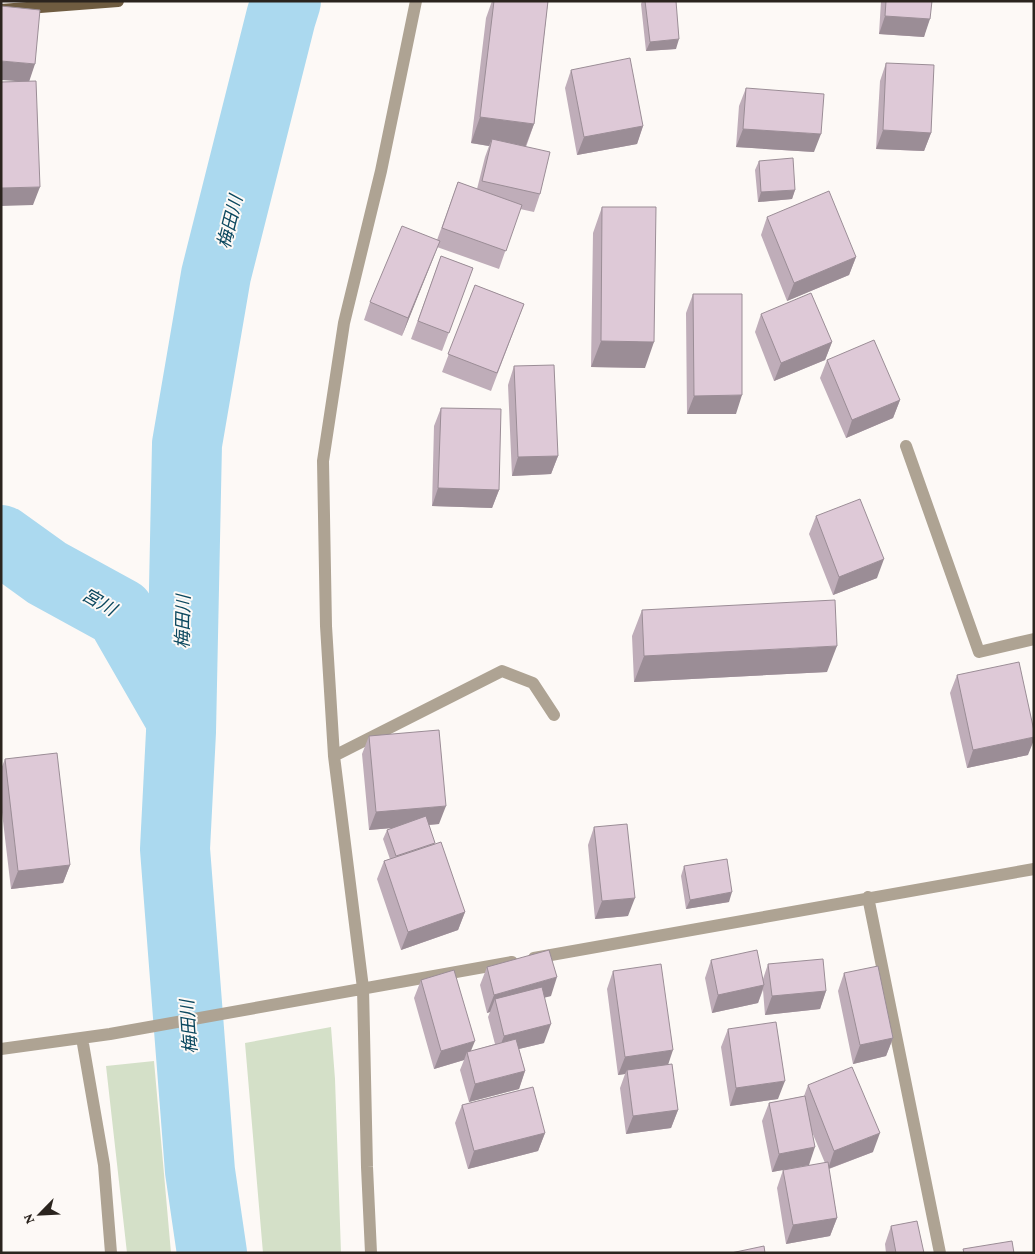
<svg xmlns="http://www.w3.org/2000/svg" width="1035" height="1254" font-family="'Crimson Pro','Noto Sans JP',serif">
<rect width="100%" height="100%" fill="#fdf9f6"/>
<path fill="#d4e0c8" d="M331,1027L335,1079L341,1253H263L245,1043Z
M154,1061L171,1253H127L106,1066Z"/>
<g fill="none" stroke-linecap="round" stroke-linejoin="round">
<path stroke="#abd9ef" stroke-width="70" d="M1,540L47,573L120,613L181,719
M212,1253L200,1171L175,849L181,732L187,444L216,275L281,17L286,1"/>
<path stroke="#aea393" stroke-width="12" d="M906,446L979,652L1034,639
M334,756L502,671L533,683L554,715
M868,897L940,1253
M534,958L1034,869
M82,1038L104,1165L111,1253
M1,1049L110,1034L512,962
M371,1253L367,1167L363,988L334,756L326,626L323,461L344,323L381,171L416,1"/>
<path stroke="#6f5c40" stroke-width="12" d="M1,10L118,1"/>
</g>
<path fill="#bfadb9" fill-rule="evenodd" d="M492,1H548L534,124L526,147L540,194L534,212L520,209L499,269L437,247L402,336L364,320L370,302L437,240L458,182L477,189L485,157L489,146L471,143L486,18Z
M642,1H676V49L646,51L641,4Z
M881,1H932L924,37L879,34Z
M886,63L931,133L924,151L876,149L880,81Z
M571,70L643,126L637,144L577,155L565,88Z
M746,88L814,152L736,147L739,106Z
M759,161L795,190L792,199L758,202L755,170Z
M602,207L645,368L591,367L593,233Z
M767,217L856,257L849,275L787,301L761,235Z
M441,256L473,268L442,351L411,339Z
M475,285L524,304L491,391L442,372Z
M693,294L736,414H687L686,313Z
M761,314L832,342L825,360L774,381L755,332Z
M827,360L900,400L893,418L846,438L820,378Z
M514,366L558,456L551,474L512,476L508,385Z
M441,408L499,490L492,508L432,506L434,426Z
M816,516L877,578L833,595L809,534Z
M642,610L827,672L634,682L632,636Z
M957,675L1028,755L967,768L950,693Z
M369,736L439,824L428,825L434,844L465,912L458,930L401,950L377,879L384,861L390,859L383,839L387,830L391,828L369,830L362,754Z
M5,759L70,865L63,883L11,889L1,804V769Z
M594,827L628,916L595,919L588,845Z
M684,866L729,902L686,909L681,876Z
M711,960L763,979L768,964L826,991L820,1009L765,1015L763,990L758,1003L712,1013L705,978Z
M487,967L551,996L544,997V1043L519,1049L525,1071L519,1089L469,1102L460,1070L464,1060L434,1069L414,998L421,980L471,1051L495,1044L488,1017L490,1012L487,1013L480,985Z
M613,971L668,1065L678,1110L671,1128L626,1134L620,1088L625,1074L618,1075L607,989Z
M844,973L893,1038L886,1056L853,1064L838,991Z
M728,1029L778,1099L730,1106L721,1047Z
M808,1085L873,1152L829,1169L837,1218L830,1236L786,1244L777,1188L783,1170L772,1172L762,1121L769,1103L804,1096ZM812,1132L825,1163L790,1169L809,1165Z
M462,1105L545,1133L538,1151L468,1169L455,1123Z
M891,1226L924,1253H886L885,1244Z"/>
<path fill="#9b8d96" d="M885,16L930,19L924,37L879,34Z
M679,39L676,49L646,51L650,42Z
M1,61L35,64L29,82L1,80Z
M480,117L534,124L524,150L492,139L489,146L471,143Z
M643,126L637,144L577,155L584,137Z
M743,129L821,134L814,152L736,147Z
M883,130L931,133L924,151L876,149Z
M40,187L33,205L1,206V188Z
M795,190L792,199L758,202L761,192Z
M440,241L433,259L402,336L408,318Z
M856,257L849,275L787,301L794,283Z
M601,341L654,342L645,368L591,367Z
M832,342L825,360L774,381L781,363Z
M742,395L736,414H687L694,396Z
M900,400L893,418L846,438L852,420Z
M558,456L551,474L512,476L518,457Z
M438,488L499,490L492,508L432,506Z
M884,559L877,578L833,595L839,577Z
M837,646L827,672L634,682L644,656Z
M1034,737V740L1028,755L967,768L973,750Z
M446,806L439,824L369,830L376,812Z
M70,865L63,883L11,889L18,871Z
M732,892L729,902L686,909L690,900Z
M635,898L628,916L595,919L602,901Z
M465,912L458,930L401,950L408,932Z
M557,977L551,996L498,1010L495,999L490,1012L487,1013L494,995Z
M764,985L758,1003L712,1013L718,995Z
M826,991L820,1009L765,1015L772,996Z
M551,1024L544,1043L497,1054L504,1036Z
M893,1038L886,1056L853,1064L860,1045Z
M475,1041L468,1058L467,1052L464,1060L434,1069L441,1051Z
M673,1050L667,1068L627,1070L625,1074L618,1075L625,1057Z
M525,1071L519,1089L469,1102L475,1084Z
M785,1081L778,1099L730,1106L736,1088Z
M678,1110L671,1128L626,1134L633,1116Z
M545,1133L538,1151L468,1169L474,1151Z
M880,1133L873,1152L828,1169L834,1151Z
M815,1147L809,1165L772,1172L779,1154Z
M837,1218L830,1236L786,1244L793,1225Z"/>
<path fill="#dec9d7" stroke="#9b8d96" d="M494,1H548L534,124L480,117Z
M645,1H676L679,39L650,42Z
M886,1H932L930,19L885,16Z
M1,6L40,10L35,64L1,61Z
M630,58L643,126L584,137L571,70Z
M886,63L934,65L931,133L883,130Z
M36,81L40,187L1,188V82Z
M746,88L824,94L821,134L743,129Z
M492,139L550,152L540,194L482,181Z
M793,158L795,190L761,192L759,161Z
M458,182L522,205L506,251L442,228Z
M829,191L856,257L794,283L767,217Z
M602,207H656L654,342L601,341Z
M402,226L440,241L408,318L370,302Z
M441,256L473,268L449,333L418,321Z
M475,285L524,304L497,373L448,354Z
M811,293L832,342L781,363L761,314Z
M693,294H742V395L694,396Z
M874,340L900,400L852,420L827,360Z
M554,365L558,456L518,457L514,366Z
M441,408L501,409L499,490L438,488Z
M860,499L884,559L839,577L816,516Z
M835,600L837,646L644,656L642,610Z
M1019,662L1034,731V737L973,750L957,675Z
M439,730L446,806L376,812L369,736Z
M57,753L70,865L18,871L5,759Z
M426,816L435,843L396,856L387,830Z
M627,824L635,898L602,901L594,827Z
M441,842L465,912L408,932L384,861Z
M727,859L732,892L690,900L684,866Z
M549,950L557,977L494,995L487,967Z
M757,950L764,985L718,995L711,960Z
M823,959L826,991L772,996L768,964Z
M661,964L673,1050L625,1057L613,971Z
M878,966L893,1038L860,1045L844,973Z
M454,970L475,1041L441,1051L421,980Z
M542,987L551,1024L504,1036L495,999Z
M776,1022L785,1081L736,1088L728,1029Z
M516,1039L525,1071L475,1084L467,1052Z
M672,1064L678,1110L633,1116L627,1070Z
M852,1067L880,1133L834,1151L808,1085Z
M533,1087L545,1133L474,1151L462,1105Z
M805,1096L815,1147L779,1154L769,1103Z
M828,1162L837,1218L793,1225L783,1170Z
M917,1221L924,1253H896L891,1226Z
M1012,1241L1014,1253H964L963,1249Z
M764,1246L765,1253H731Z"/>
<g text-anchor="middle" dominant-baseline="central" stroke-width="4" stroke-linejoin="round" paint-order="stroke">
<g font-size="18" font-style="italic" fill="#0b485f" stroke="#fdf9f6">
<text transform="translate(230 222) rotate(-76)">梅田川</text>
<text transform="translate(99 602) rotate(30)">宮川</text>
<text transform="translate(183 622) rotate(-89)">梅田川</text>
<text transform="translate(189 1027) rotate(-94)">梅田川</text>
</g>
</g>
<rect width="1035" height="1254" fill="none" stroke="#2b241e" stroke-width="5"/>
<g transform="translate(40 1214) rotate(246)" stroke="#fdf9f6" stroke-width="4" paint-order="stroke">
<path d="M0-4L9 19L0 12L-9 19Z" fill="#2b241e"/>
<text y="-8" font-size="14" font-weight="bold" text-anchor="middle" fill="#2b241e">N</text>
</g>
</svg>
